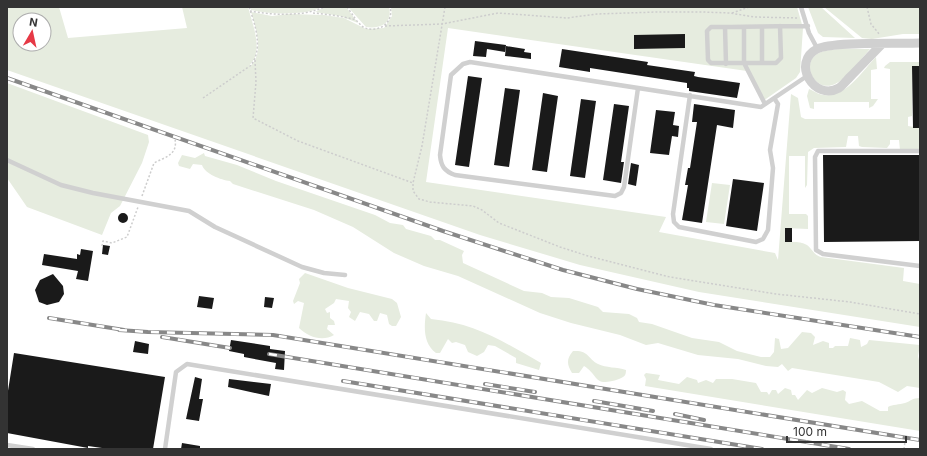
<svg xmlns="http://www.w3.org/2000/svg" width="927" height="456" font-family="Inter,sans-serif">
<rect width="100%" height="100%" fill="#fff"/>
<path fill="#e6ecdf" fill-rule="evenodd" d="M7,7H59L68,38L187,28L182,7H248C252,22 260,41 255,57C254,61 250,63 249,67C265,55 256,28 251,12L272,16L289,14L324,15L344,18L366,29L384,28L392,16L391,7H797L803,28L800,72L796,78L763,101L747,71L448,28L426,182L666,217L659,232L775,253L778,260L791,94L798,98L801,117L805,119H890V69L884,68L885,66L890,62H920V66H912V116L908,117V126L920,128V149L900,150L899,140H890V144L887,148L862,147L859,146L858,136H848L846,147L814,148L808,152L807,185L805,188V156H789V214H806L808,216V229L785,228V242C792,242 801,241 807,245C812,249 814,255 821,257L904,268L903,281L920,284V327L699,292L580,265L480,235L7,70ZM20,20H44V44H20Z
M250,7H322C306,16 268,14 251,10Z
M325,7H346L358,23L340,16L315,12Z
M348,7H389C393,24 380,29 366,27Z
M808,7H821L855,38L823,37L818,33Z
M824,7H920V34H903L872,39L862,38Z
M870,49C860,60 848,78 835,84C816,93 800,65 817,54C829,47 856,49 870,49Z
M876,57L877,69L871,70V99H878L873,106L869,108V102H814V109L810,108L807,96L809,89C814,91 819,95 824,95C846,98 863,70 876,57Z
M7,83L148,135L149,142L142,163L120,206L111,213L102,235L27,207L7,178Z
M204,153L205,156L237,165L276,181L375,215L390,223L403,225L406,229L431,236L435,240H440L464,251L462,255L463,263L524,291L542,293L551,297L569,298L598,307L603,312L629,314L637,318L639,322L652,324L692,338L719,342L737,351L761,357H770L774,352L775,338L779,339L781,349L788,348L802,332L811,333L815,337L813,345L823,341L829,343V348H833L835,346H848L850,338L860,340L861,347L867,344L869,340L920,345L918,356L920,364V388L907,386L898,392L879,382L792,368L788,371L782,364L778,367L766,366L738,359L698,355L658,343L646,345L620,335L571,323L540,313L458,276L424,266L394,253L353,227L314,210L233,184L230,181C221,180 205,174 202,165L193,164L190,169L179,166L178,163L182,155L195,158Z
M712,183L730,185L724,224L706,222Z
M305,273L348,288L392,299L397,303L401,317L396,326H392L389,324L387,315L380,313L377,321H374L369,314L360,312L355,321L349,317L351,312L348,308L349,301L336,299L334,303L325,309L327,313L330,312V318L334,321L335,325H328L327,329L334,335C322,342 309,337 299,328L304,303L298,301L294,304L293,301L300,283L299,279Z
M426,313L431,319C475,323 504,342 541,363L539,370L516,363V358L495,346L488,345L484,352L477,356L468,352L465,345L456,342L452,343L448,339L440,353H436C423,343 424,327 426,313Z
M573,351C589,350 587,358 598,364C606,368 617,367 626,370C626,376 624,377 619,379C593,388 599,375 584,366L579,373H572C567,365 566,359 573,351Z
M646,373L660,375L658,380L679,384L687,377L697,380L698,383L706,380L713,383L716,379H732L756,383L761,392H767L769,395L772,390H776L778,394L785,388L791,390L792,395H795L798,400L807,390L812,393L822,388L837,392L843,390L846,392L845,400L849,404L862,401L880,411H888V407C893,404 899,405 905,403C911,401 912,398 920,398V431L645,386L646,379L644,375Z"/>
<path fill="#1a1a1a" d="M685,34V48L634,49V35Z
M475,41L506,45L505,52L487,49L486,57L473,56Z
M506,46L525,49L524,52L531,53V59L505,56Z
M562,49L648,62L647,65L695,72L694,76L698,77L740,83L737,98L689,91V88H687V83L590,68V72L559,67Z
M912,66H920V128H913Z
M468,76L482,78L469,167L455,165Z
M505,88L520,90L509,167L494,165Z
M543,93L558,96L547,172L532,170Z
M581,99L596,101L585,178L570,176Z
M614,104L629,106L621,162H624L621,183L603,180Z
M694,104L735,110L733,128L717,125L702,223L682,220L688,185H685L688,168H690L697,122H692Z
M656,110L675,112L673,125L679,126L678,137L672,136L669,155L650,153Z
M823,155H920V241L824,242Z
M631,163L639,165L636,186L628,184Z
M733,179L764,183L757,231L726,226Z
M118 218a5 5 0 1 1 10 0a5 5 0 1 1-10 0Z
M785,228H792V242H785Z
M103,245L110,246L108,255L102,254Z
M81,249L93,251L88,281L76,279L78,271L42,265L44,254L77,259V254L80,255Z
M53,274L63,286L64,294L59,302L47,305L39,302L35,290L40,280Z
M199,296L214,298L212,309L197,307Z
M265,297L274,298L272,308L264,307Z
M231,340L270,346V349L285,351L284,370L275,369L276,363L244,357V354L229,351Z
M135,341L149,344L148,354L133,352Z
M14,353L165,377L153,449H109L88,446V448L7,433V397Z
M195,377L202,379L199,399H203L199,421L186,419Z
M229,379L271,384L269,396L228,387Z
M182,443L200,446V449H181Z"/>
<g fill="none" stroke-linecap="round" stroke-linejoin="round">
<path stroke="#cdcdcd" stroke-width="1.5" stroke-dasharray="2 2" stroke-linecap="butt" d="M347,7L355,18
M445,7L422,146L413,183V191L419,199L430,202L473,206L482,210L499,223L560,247L588,256L670,277L776,294L850,302L920,314
M867,7L871,24L880,35
M250,11C271,15 304,17 324,7
M313,13C326,14 340,16 353,19C358,20 360,26 365,28C380,33 394,22 390,7
M732,13L749,7
M385,26L442,24L498,13L567,18L597,14L657,12H703L730,13L754,17L799,18
M255,60L256,82L253,118L298,141L413,183
M203,98L250,66C264,50 255,24 249,7
M142,196L154,163C165,157 178,155 175,139
M102,246L103,241L112,243L127,237L138,207
M904,449L905,442"/>
<path stroke="#d0d0d0" stroke-width="4.5" d="M801,7L809,33L817,48
M780,26L781,58L776,63H711L708,60L707,31L711,27C743,27 776,26 808,26
M725,27L726,64
M744,27V63L765,104
M762,27V63
M638,88L624,187L621,193L615,196L455,175C444,171 441,166 440,155L451,75L463,64L470,62L761,107L807,76
M690,95L673,214L674,222L679,227L756,242L763,239L768,230L773,168L770,150L778,104L774,98
M920,151H818L815,157L816,250L823,254L920,266
M7,160L61,185L93,193L189,211L215,227L302,267L324,273L345,275
M7,445L33,449
M165,449L176,372L187,364L711,449"/>
<path stroke="#d0d0d0" stroke-width="9" d="M882,44C871,55 861,66 850,77C847,80 843,85 839,88C814,102 791,62 817,49C832,41 900,44 920,43"/>
<defs>
<path id="rail" d="M7,78L443,231L563,270L637,289L714,305L920,337
M49,318L124,330
M119,330L148,332L273,335L920,440
M162,337L230,348
M269,354L849,449
M343,381L762,449
M485,384L535,392
M594,401L653,411
M675,414L704,420"/>
</defs>
<use href="#rail" stroke="#888" stroke-width="4"/>
<use href="#rail" stroke="#fff" stroke-width="2.5" stroke-dasharray="8" stroke-linecap="butt"/>
</g>
<rect width="927" height="456" fill="none" stroke="#333333" stroke-width="16"/>
<g transform="translate(32 32) rotate(9)"><circle r="19" fill="#ffffff" stroke="#adadad"/>
<path d="M0-3L7 15L0 10L-7 15Z" fill="#e63946"/>
<text y="-6" font-size="11" font-weight="bold" text-anchor="middle" fill="#333333">N</text>
</g>
<path d="M787 436v6h119v-6" fill="none" stroke="#333333" stroke-width="2"/>
<text x="793" y="436" font-size="12" fill="#333333" stroke="#ffffff" stroke-width="3" paint-order="stroke">100 m</text>
</svg>
